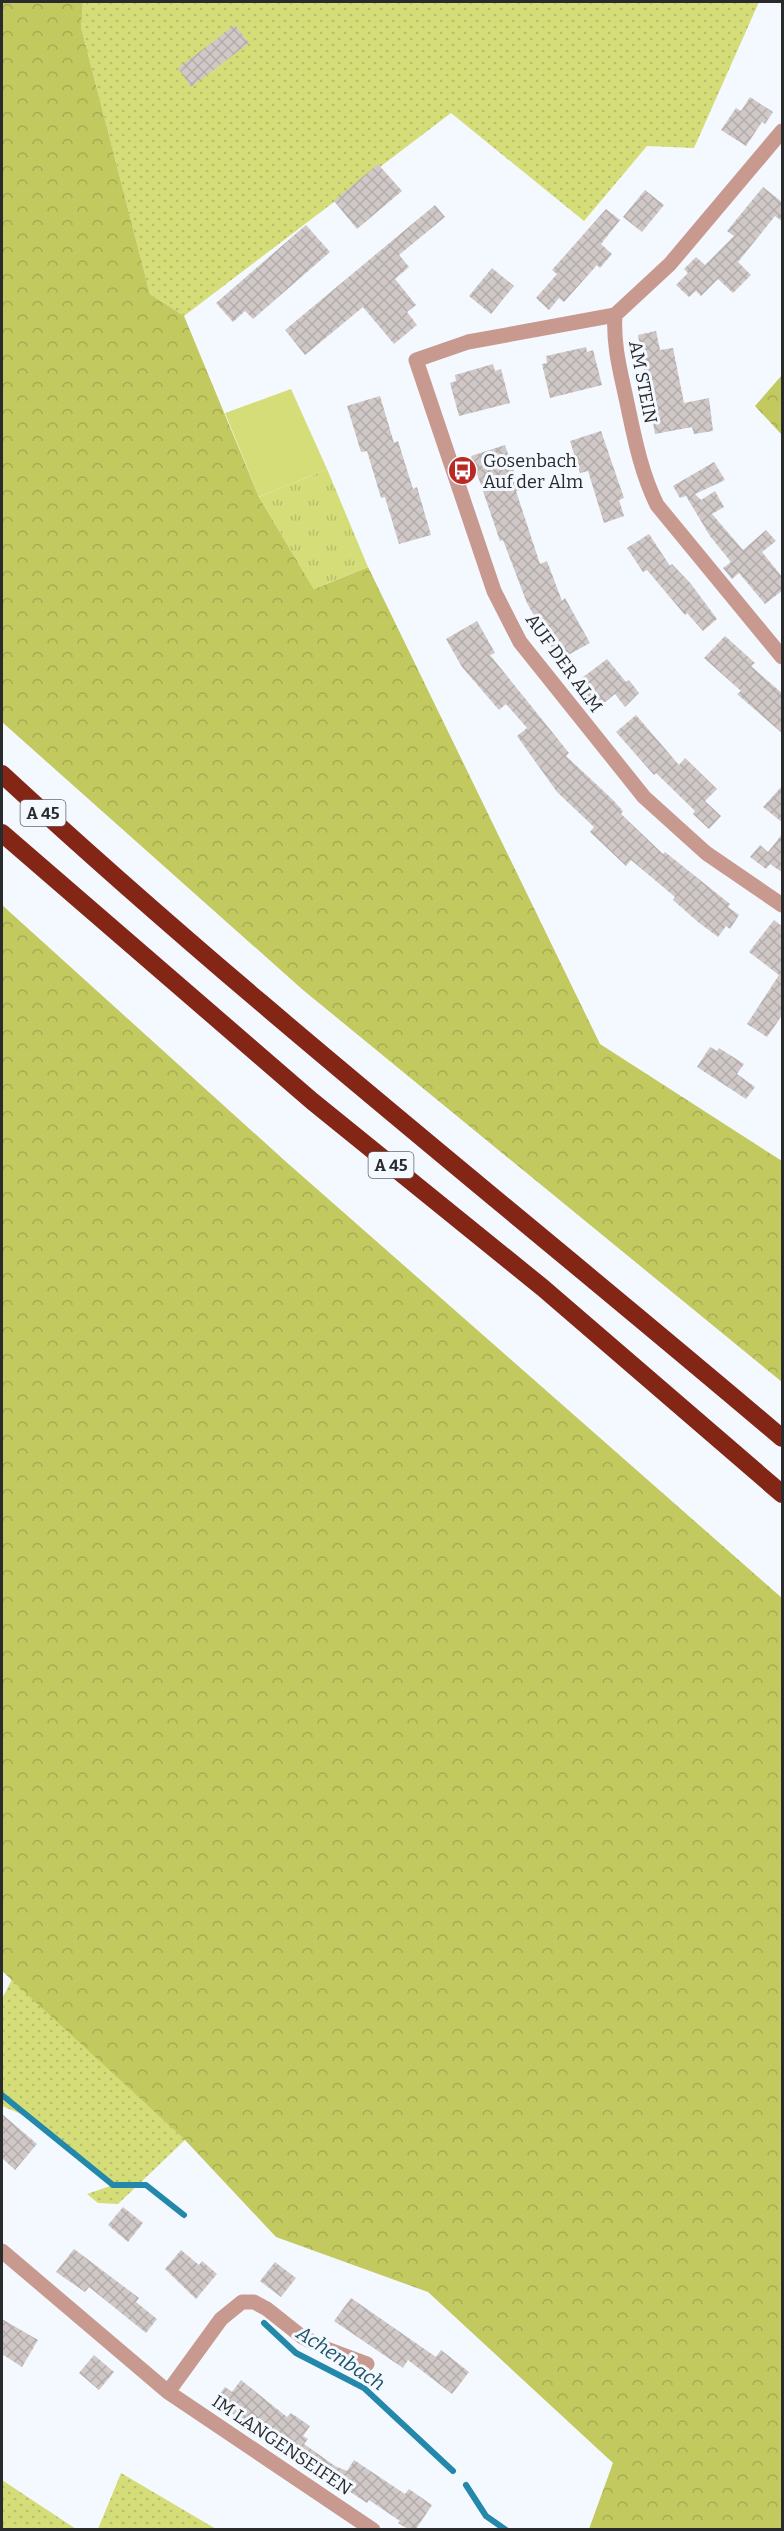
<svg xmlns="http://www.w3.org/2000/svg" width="784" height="2531" font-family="Bitter,serif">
<defs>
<pattern id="grass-dots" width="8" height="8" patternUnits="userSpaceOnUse" patternTransform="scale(1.5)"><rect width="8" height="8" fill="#d5dd79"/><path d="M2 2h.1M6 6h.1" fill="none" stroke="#b7be69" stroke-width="1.8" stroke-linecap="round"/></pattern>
<pattern id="forest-crowns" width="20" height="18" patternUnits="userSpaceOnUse" patternTransform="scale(1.5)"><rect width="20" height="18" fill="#c1c95f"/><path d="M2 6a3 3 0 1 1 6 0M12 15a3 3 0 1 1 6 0" fill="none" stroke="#a6ad53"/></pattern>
<pattern id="park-tufts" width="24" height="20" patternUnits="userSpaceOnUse" patternTransform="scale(1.5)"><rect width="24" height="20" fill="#d5dd79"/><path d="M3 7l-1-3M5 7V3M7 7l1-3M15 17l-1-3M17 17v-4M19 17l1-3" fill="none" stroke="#b7be69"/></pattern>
<pattern id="building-cross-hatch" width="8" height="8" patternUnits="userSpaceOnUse" patternTransform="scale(1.5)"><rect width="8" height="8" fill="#cfc8c6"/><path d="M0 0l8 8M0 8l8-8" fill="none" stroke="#b2acaa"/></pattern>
</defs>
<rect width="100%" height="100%" fill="#f4f9ff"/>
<path fill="url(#grass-dots)" d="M83,2H759L694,148L647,146L584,221L451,113L184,316L150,294L81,27Z
M12,1979L185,2140L118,2204L98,2203L87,2194L110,2186L26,2116L2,2106V1999Z
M121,2473L216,2529H98Z
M2,2480L76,2529H2Z"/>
<path fill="url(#forest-crowns)" d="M2,2H83L81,27L150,294L184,316L259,497L314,589L368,567L600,1044L782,1161V1382L303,990L2,722Z
M782,375V435L755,406Z
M2,905L284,1160L782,1598V2529H589L613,2463L428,2292L276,2237L185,2140L2,1971Z"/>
<path fill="url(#park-tufts)" d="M327,469L368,567L314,589L259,497Z"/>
<path fill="#d5dd79" d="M291,389L327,469L259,497L225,413Z"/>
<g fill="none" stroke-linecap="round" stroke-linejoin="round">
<path stroke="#2388a9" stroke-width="6" d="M2,2095L113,2185H146L184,2215
M264,2323L296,2353L364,2388L453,2471
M466,2485L486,2516L506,2530"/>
</g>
<path fill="url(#building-cross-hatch)" d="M235,25L249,43L191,87L178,68Z
M750,97L773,112L765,124L762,122L746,146L721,130L736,108L741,111Z
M378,164L402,191L357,229L334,201Z
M763,187L783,203V222L775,216L738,262L751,275L733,293L718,279L701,296L696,291L689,297L676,285L688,273L684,269L696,257L705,265L734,236L727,231Z
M645,190L664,205L642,232L623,217Z
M435,205L445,217L399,255L409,267L395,279L416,305L407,312L417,325L394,344L363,307L305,355L285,330Z
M606,209L620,220L601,244L612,254L600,268L597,265L564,302L559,298L549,310L536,298L557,274L552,270Z
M306,225L330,252L253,319L245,311L233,322L216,303Z
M492,268L514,286L491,314L469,296Z
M656,331L660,350L673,348L684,403L709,398L713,431L694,434L692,427L655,434L638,335Z
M586,347L587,352L593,350L602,385L550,398L542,364L547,363L546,356Z
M493,364L495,371L501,369L510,403L459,416L450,383L456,381L455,375Z
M380,396L394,443L398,441L413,489L417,487L431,535L399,544L385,497L381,498L367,451L361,452L347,406Z
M601,431L624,498L619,500L624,516L604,523L588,471L580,473L570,441Z
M505,445L520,490L516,491L540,564L547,561L562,601L565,598L590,643L559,660L527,603L503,540L500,541L471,456Z
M714,462L725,480L695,494L701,500L715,491L724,507L712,514L743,550L766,530L776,541L762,552L783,578V590L765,604L739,573L732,579L723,568L731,562L710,536L686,496L680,498L673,486Z
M649,534L670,566L672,564L691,584L717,619L703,631L687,613L685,615L647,570L643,572L627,548Z
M477,621L495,653L490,655L569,753L566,756L611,798L623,811L621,814L663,854L665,852L730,904L728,907L739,915L730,929L726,926L718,937L698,922L673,900L675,897L631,860L626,866L590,832L594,827L557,792L517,736L527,728L506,704L499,710L462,667L446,639Z
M725,636L755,663L751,666L783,694V734L737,694L741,691L704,658Z
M607,659L626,682L629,680L639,693L625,707L615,694L599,707L591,702L578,681Z
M636,715L679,765L685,758L717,789L705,801L721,816L709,829L693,814L695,811L656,773L654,775L616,732Z
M783,785V823L763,807Z
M783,833V873L770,864L766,869L750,857L760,845L768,852Z
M774,920L783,927V1014L767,1037L747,1024L779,975L749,952Z
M710,1047L717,1051L719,1048L744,1064L737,1074L755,1087L746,1099L697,1067Z
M2,2114L37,2144L15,2170L2,2158Z
M123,2207L143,2223L128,2242L108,2225Z
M74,2249L139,2298L136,2302L157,2319L146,2333L89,2287L85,2292L56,2272Z
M181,2250L199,2265L202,2261L217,2274L196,2299L165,2269Z
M275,2262L296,2278L281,2297L260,2281Z
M351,2298L436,2357L441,2350L469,2372L452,2394L408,2360L403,2368L334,2321Z
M2,2319L38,2340L22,2367L2,2354Z
M94,2355L114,2372L99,2390L79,2373Z
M241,2380L287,2417L291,2413L310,2426L303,2436L308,2439L304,2444L335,2466L347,2471L354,2460L405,2494L409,2489L432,2505L416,2529H408L398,2523L400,2521L369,2500L367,2503L338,2484L336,2487L294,2456L296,2453L257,2425L253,2430L215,2400L225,2387L232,2392Z"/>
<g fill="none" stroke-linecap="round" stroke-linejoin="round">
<path stroke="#c8998f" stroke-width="15" d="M782,131L670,264L615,315C613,344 620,370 626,398C634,435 640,470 657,505L782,657
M615,315L468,342L416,360L494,591L520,642L644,797L706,853L782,905
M2,2251L168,2392L373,2530
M168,2392L221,2319L242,2302H254L267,2309L301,2336L324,2348L367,2364"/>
<path stroke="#832616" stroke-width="18" d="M2,774C253,1006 522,1217 782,1438
M2,833L312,1101L543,1288L782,1494"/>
</g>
<defs>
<symbol id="bus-disc" viewBox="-11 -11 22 22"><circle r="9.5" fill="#b92a24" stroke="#f4f9ff"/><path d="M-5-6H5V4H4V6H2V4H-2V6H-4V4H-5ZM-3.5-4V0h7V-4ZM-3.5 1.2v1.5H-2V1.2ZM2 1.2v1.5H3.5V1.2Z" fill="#fff"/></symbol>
</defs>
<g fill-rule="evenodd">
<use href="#bus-disc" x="446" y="454" width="33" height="33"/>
</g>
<g text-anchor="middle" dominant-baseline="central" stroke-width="6" stroke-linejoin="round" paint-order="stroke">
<g fill="#f4f9ff" stroke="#66686b" stroke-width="1.5">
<rect x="20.5" y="800" width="45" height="26" rx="4.5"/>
<rect x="368.5" y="1152" width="45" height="26" rx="4.5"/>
</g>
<g font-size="16" font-weight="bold" fill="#292a2c">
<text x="43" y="813">A 45</text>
<text x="391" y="1165">A 45</text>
</g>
<g font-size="18" fill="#292a2c" stroke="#f4f9ff">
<text transform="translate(643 382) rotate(79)">AM STEIN</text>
<text transform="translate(564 663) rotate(54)">AUF DER ALM</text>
<text transform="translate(282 2445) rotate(34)">IM LANGENSEIFEN</text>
</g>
<g font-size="18" fill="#292a2c" stroke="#f4f9ff" text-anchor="start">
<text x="483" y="461">Gosenbach<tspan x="483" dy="21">Auf der Alm</tspan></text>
</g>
<g font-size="20" font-style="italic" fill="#205468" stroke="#f4f9ff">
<text transform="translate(341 2358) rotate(33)">Achenbach</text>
</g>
</g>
<rect width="784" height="2531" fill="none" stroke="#292a2c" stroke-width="6"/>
</svg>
